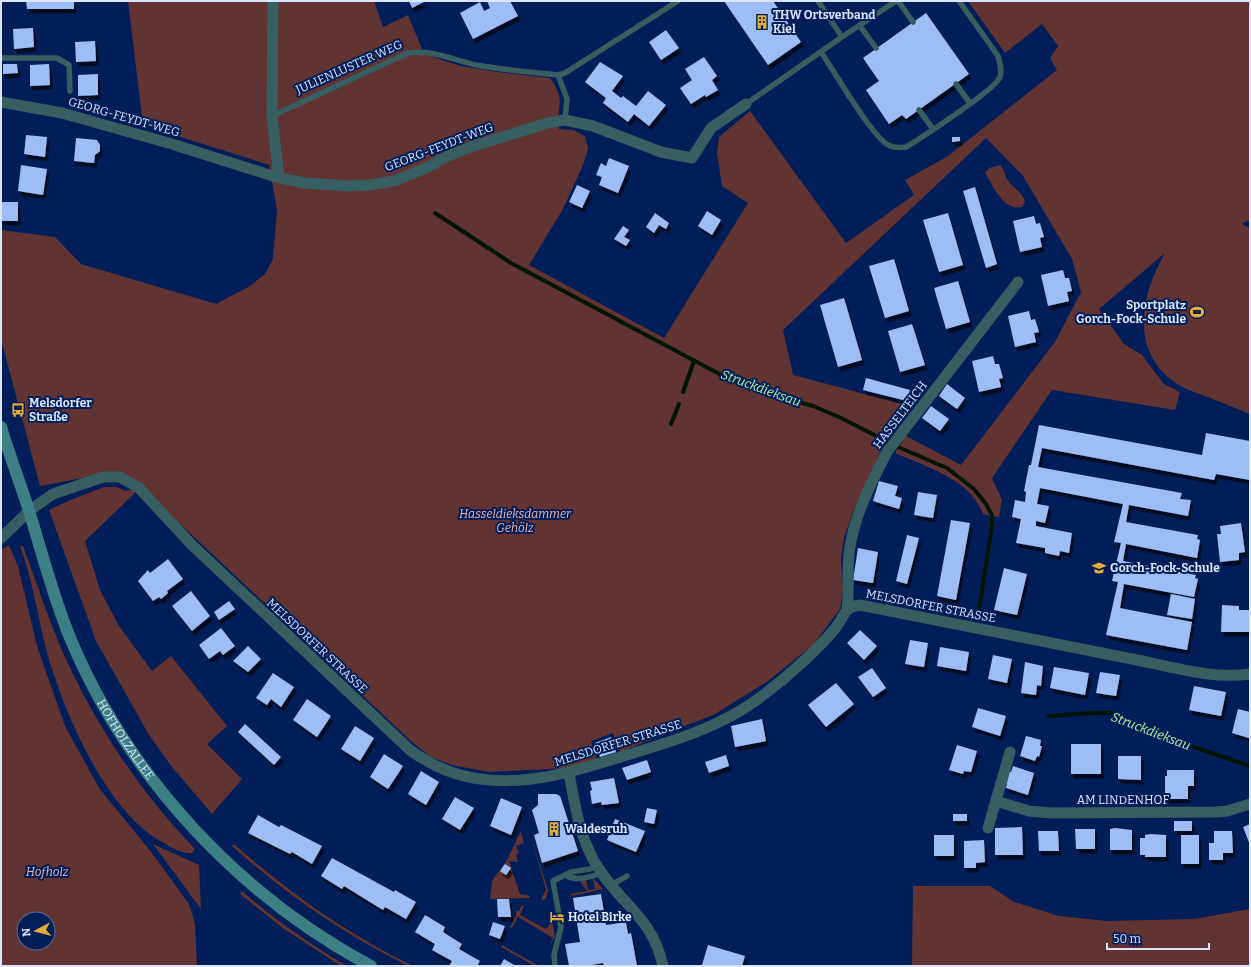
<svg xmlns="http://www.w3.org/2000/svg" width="1251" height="967" font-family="Bitter,serif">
<defs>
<filter id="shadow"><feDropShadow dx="2.5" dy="4.5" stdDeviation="0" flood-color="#0009"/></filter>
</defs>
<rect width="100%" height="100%" fill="#021e58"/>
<path fill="#613433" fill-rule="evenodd" d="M128,1H374L383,27L408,15L424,54L461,66L497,72L550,78C567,102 556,105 559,129L573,130L585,136L588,149L583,165L563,209L529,265L664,338L748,203L722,186L717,153L719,137L750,111L846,243L914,195L905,180L948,156L1057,70L1050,58L1058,46L1042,24L1005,53L968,1H1250V222L1247,221L1242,224L1250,228V414C1234,407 1218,401 1202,395C1194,392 1186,389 1179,385C1129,354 1140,296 1165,253L1099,309L1124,344L1142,355L1164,384L1180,392L1175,410L1052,390L992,478L1002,500L999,517L983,514C971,479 926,467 895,453L906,436L961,465L1055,342L1081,292L1072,259L1023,176L986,138L783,330L793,375L910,406L881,451L852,514L844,538L841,560L843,590L840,609L813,645L768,681L715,714L620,752L613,733L591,741L597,760L569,768L489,772L452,765L431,757L413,743L141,487L85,541L100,590L119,626L152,671L171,656L227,726L207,744L242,779L212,814L172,767L149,735L96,641L49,510L68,501L104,487H116L126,491L141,487L104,474L40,486L1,339V230L55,237L81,264L216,304L250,286L265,274L273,259L277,210L269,165L143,125Z
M1000,165C1005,170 1004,173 1007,179C1012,188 1022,191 1025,202L1022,207C1003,211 994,187 985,173L989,168Z
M9,545L18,566L37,646L65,726L99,788L152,853L189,904L195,924L197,966H1V550ZM24,919H48V943H24Z
M20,546H23C39,589 53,634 74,676C105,739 146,798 195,849L192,853C182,855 167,845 159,840C104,809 60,704 45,645C37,612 32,578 20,546Z
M521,831L524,843L516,846L519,853L516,855L518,862L509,861L520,894L530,896L529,898L490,899L492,881L507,860Z
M532,840L548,890L546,898L543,900L541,899L546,890Z
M153,844L199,865L201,909Z
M234,844C289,893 347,934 413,966H408C342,933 287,895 232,846Z
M593,878L603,889L572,896L570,894L587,891L580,881L586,880L588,890L595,889Z
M913,886H990L1014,902L1059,916L1106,921L1194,919L1250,909V966H912Z
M242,891C275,920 310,944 347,966H341L284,929L240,894Z
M522,905L524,906L520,915L546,929L552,921L555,937L549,947L553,938L518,917L512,928L510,927L516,916V911H519Z
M502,945L539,966H535L501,947Z"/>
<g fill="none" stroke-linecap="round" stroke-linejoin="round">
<path stroke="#001500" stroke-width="4" d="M435,213L511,263L725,377L774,395L813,406L839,417L898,447L947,468L974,489L986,504L992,515V525L978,617
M683,392L694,361
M671,424L679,404
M1049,716L1092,713H1112L1194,747L1250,766"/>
</g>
<path fill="#9dbdf5" filter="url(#shadow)" d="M26,1H74V9H27Z
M409,1H426L412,8Z
M487,1H510L518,16L473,39L460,13L480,2L484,11L490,8Z
M724,1H773L801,42L768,65Z
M926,13L969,74L906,119L902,115L889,124L866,90L879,81L863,58Z
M33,28L34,47L14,49L13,29Z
M666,30L679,48L661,60L649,42Z
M95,41L96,61L76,62L75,42Z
M704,57L717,76L712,80L718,90L706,97L705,95L691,104L680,88L692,80L685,69Z
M600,62L623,76L612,91L621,98L623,96L636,106L648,91L666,105L649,126L634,114L628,122L603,103L606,98L585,82Z
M3,64H17L18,73L3,74Z
M49,64L50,85L30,86V65Z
M98,74V95L78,96V75Z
M26,135L47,137L45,157L24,154Z
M952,137H960V141L952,142Z
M76,138L97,140L100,145V151L95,155L94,163L74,161Z
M609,158L629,166L618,193L599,185L602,177L596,175L601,163L606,166Z
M21,165L47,169L43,195L18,191Z
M577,185L590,191L582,208L569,202Z
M975,187L997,264L986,268L963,191Z
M1,202H18V221H1Z
M707,211L721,220L712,235L698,226Z
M655,213L669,223L666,229L659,225L654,233L646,227Z
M948,213L963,265L939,272L923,220Z
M1034,216L1036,224L1040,223L1044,237L1040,238L1042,247L1020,252L1013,221Z
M623,226L629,230L624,237L630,240L626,246L614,239Z
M894,259L909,311L885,318L869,266Z
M1063,270L1065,278H1069L1072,291L1067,292L1069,301L1048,306L1041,275Z
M958,281L970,322L946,329L934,288Z
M844,298L862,360L838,367L820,305Z
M1029,311L1031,320L1035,319L1039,332L1034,333L1036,342L1015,347L1008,316Z
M912,324L925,365L900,372L888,331Z
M993,356L995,364H999L1003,378L999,379L1001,387L979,392L972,361Z
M866,378L910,390L907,401L863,390Z
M947,384L965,398L957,409L939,396Z
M931,406L949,419L940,431L922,418Z
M1039,425L1202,455L1206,433L1250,441V480L1216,474L1214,480L1042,448L1038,467L1182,493L1180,499L1191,500L1188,516L1129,505L1126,522L1198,535L1197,539L1200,540L1197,558L1126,544L1123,561L1196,575L1195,578L1198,579L1194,597L1124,584L1120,608L1192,622L1187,650L1106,635L1118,582L1112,581L1121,543L1114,542L1123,504L1040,488L1037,504L1049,506L1045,523L1036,521V526L1072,533L1069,553L1060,551L1059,556L1045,553V548L1016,543L1021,519L1012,517L1015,500L1025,502L1026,492L1024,491L1029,465H1031Z
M879,481L898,486L895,496L902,498L899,509L873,501Z
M918,492L937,495L933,518L914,515Z
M951,520L970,523L956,600L937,596Z
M1241,523L1245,552L1239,553V560L1220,562L1217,534H1221L1220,526Z
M907,535L919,538L907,584L896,581Z
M858,548L878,552L873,583L853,580Z
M168,559L183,579L167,591L168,593L161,599L159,597L153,601L138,581L148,570L150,573Z
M1004,568L1027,574L1017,615L994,610Z
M191,591L210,616L192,631L172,606Z
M1171,594L1195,599L1192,619L1167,615Z
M229,601L235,609L219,620L214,612Z
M1222,605L1239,606V610H1250V632H1221Z
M221,628L235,646L223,655L220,651L209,659L199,645Z
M860,630L877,646L864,660L847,643Z
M910,640L928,643L924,667L905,664Z
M248,646L261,659L248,672L233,661Z
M940,647L969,652L966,671L937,666Z
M993,655L1012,659L1007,683L988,679Z
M1025,662L1043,666L1041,686L1037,685L1036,695L1021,693Z
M1054,667L1089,673L1085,695L1050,688Z
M872,668L886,688L873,697L858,677Z
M1100,672L1120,675L1116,696L1096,693Z
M273,673L294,687L281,707L271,699L267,705L256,698Z
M836,683L854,704L826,727L808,705Z
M1194,686L1226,692L1221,716L1189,710Z
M307,699L331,716L317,737L293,720Z
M978,708L1006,716L1000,736L972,727Z
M1238,709L1250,712L1249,738L1232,733Z
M762,719L766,741L735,747L731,726Z
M245,724L281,757L274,765L238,732Z
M355,726L374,738L360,761L341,749Z
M1026,736L1041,740L1040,746H1042L1039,757L1037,756L1035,761L1020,756Z
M611,737L616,752L600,757L595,743Z
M1071,744H1101V774H1071Z
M957,745L977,751L971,772L964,771L963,774L949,770Z
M384,754L403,766L388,789L370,777Z
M726,755L729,766L709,773L705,762Z
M1118,756H1141V780L1118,779Z
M647,760L651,772L627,780L622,768Z
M1013,766L1034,773L1028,795L1006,788L1009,772H1011Z
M1167,770H1194V786H1188V799H1165V776H1167Z
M421,771L439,782L426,805L408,794Z
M614,778L619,803L602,805L601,802L592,804L590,791L592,790L590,782Z
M538,794H556L560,796L578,851L542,863L534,835L539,833L532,810L538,805Z
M455,797L474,808L460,830L442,819Z
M501,798L522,807L511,835L490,826Z
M647,808L657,810L654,824L644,822Z
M953,814H967V821H953Z
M258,815L279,827L281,825L322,846L312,864L292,852L290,854L248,833Z
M615,819L645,831L636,852L607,840Z
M1174,821H1192V831H1174Z
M1250,824V845L1243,827Z
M1022,827L1023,855H995V828Z
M1115,828L1132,830V850H1110V829Z
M1075,829H1095V849H1076Z
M1038,831H1058L1059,851H1039Z
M1214,831H1232L1233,853H1223V860H1209V843H1214Z
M1150,834L1166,835V857H1145V855H1140V838H1145V835Z
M934,835H954V856H934Z
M1181,835H1199V864H1181Z
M984,840L985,862L976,863V868H964V841Z
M332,858L394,892L395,890L416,902L406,919L385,907L383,910L344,886L342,889L321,876Z
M505,864L511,868L506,875L500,871Z
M601,894L606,925L626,922L628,934L631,933L637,966H604L603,963L585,966H569L565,944L580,942L573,898Z
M497,899H509L511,917H498Z
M425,915L445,927L443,932L462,944L459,949L480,961L477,966H449L452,961L432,950L435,944L415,932Z
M493,922L505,926L500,939L489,935Z
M708,945L745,956L742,966L702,965Z
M504,959L516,966H500Z"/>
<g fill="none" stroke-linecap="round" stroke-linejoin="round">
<path stroke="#375f62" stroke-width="5.5" d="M898,1L913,22
M860,26L876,48
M842,37L896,1
M821,52C834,71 871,135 888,145C893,148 899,148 906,147C921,138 995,90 1000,77C1002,70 1000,63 998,56L959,1
M1,58H57L69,65L70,91
M558,75L565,73L678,1
M956,84L970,103
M746,104L842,37L818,1
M919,110L933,129
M272,116L408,53C432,49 453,60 476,65C503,70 531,72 558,75L567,99L565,120
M567,876C576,881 591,877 601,873
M611,885L627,876
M555,966L554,955L561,927L553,881L571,872L590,869L597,866"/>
<path stroke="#375f62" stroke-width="11" d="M273,1L272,116L279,178
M1,102L62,113L172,144L279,178L305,183L347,186L369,185L394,181L426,168L448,156L470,147L548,123L565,120L593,126L661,152L692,158L711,128L746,104
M1,538L29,511L53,494L103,477H120L139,488L192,545L410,750C433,767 461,778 489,780C536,784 582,769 627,755C674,741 723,726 762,696C786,678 819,649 837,626C845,615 844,607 860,605C949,623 1038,641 1127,658C1166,665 1210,680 1250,674
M847,608C850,588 846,567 850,547C855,514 872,481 887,452L1018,282
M569,773C575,805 579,837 597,866C621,905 652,916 663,966
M996,801L1029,811L1051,813L1215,812L1227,811L1250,804
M988,828L1010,752"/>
<path stroke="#3c8085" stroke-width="12" id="s1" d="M1,427C10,457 21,485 30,514C43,556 54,600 71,640C129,778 240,896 371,966"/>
</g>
<defs>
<symbol id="building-bare" viewBox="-9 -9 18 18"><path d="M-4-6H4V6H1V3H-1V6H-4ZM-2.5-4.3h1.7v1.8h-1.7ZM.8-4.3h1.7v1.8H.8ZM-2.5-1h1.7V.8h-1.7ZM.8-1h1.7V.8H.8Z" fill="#e5ad36" stroke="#021e58" stroke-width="2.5" paint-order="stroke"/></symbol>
<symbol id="stadium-bare" viewBox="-9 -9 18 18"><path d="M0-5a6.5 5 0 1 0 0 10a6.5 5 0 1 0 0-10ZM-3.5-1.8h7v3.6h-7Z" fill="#e5ad36" stroke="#021e58" stroke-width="2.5" paint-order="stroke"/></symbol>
<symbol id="bus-bare" viewBox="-9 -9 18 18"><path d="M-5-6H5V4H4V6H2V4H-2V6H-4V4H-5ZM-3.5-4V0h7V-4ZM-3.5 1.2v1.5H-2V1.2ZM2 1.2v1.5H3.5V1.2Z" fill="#e5ad36" stroke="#021e58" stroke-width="2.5" paint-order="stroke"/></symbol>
<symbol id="school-bare" viewBox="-9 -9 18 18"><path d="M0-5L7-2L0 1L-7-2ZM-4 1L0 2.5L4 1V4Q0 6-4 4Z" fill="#e5ad36" stroke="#021e58" stroke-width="2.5" paint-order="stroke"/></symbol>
<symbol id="hotel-bare" viewBox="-9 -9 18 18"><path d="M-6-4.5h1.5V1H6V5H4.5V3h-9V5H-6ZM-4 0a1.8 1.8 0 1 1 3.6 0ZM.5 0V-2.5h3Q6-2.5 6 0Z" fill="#e5ad36" stroke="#021e58" stroke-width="2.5" paint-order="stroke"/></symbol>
</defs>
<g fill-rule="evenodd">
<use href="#building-bare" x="752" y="12" width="20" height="20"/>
<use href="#stadium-bare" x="1187" y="302" width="20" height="20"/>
<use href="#bus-bare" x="8" y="400" width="20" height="20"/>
<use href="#school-bare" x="1089" y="558" width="20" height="20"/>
<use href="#building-bare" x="544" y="819" width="20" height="20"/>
<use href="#hotel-bare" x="547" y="907" width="20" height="20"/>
</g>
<g text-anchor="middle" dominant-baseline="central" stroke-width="4" stroke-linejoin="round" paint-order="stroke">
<g font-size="12" font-weight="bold" fill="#d9e6fc" stroke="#021e58" text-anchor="start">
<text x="773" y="15">THW Ortsverband<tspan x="773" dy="14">Kiel</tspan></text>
<text x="1186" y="305" text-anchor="end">Sportplatz<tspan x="1186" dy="14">Gorch-Fock-Schule</tspan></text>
<text x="29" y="403">Melsdorfer<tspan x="29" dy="14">Straße</tspan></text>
<text x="1110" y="568">Gorch-Fock-Schule</text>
<text x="565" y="829">Waldesruh</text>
<text x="568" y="917">Hotel Birke</text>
</g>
<g font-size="12" fill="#d9e6fc" stroke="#021e58">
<text transform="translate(349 67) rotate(-24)">JULIENLUSTER WEG</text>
<text transform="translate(124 117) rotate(16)">GEORG-FEYDT-WEG</text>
<text transform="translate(439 147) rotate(-21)">GEORG-FEYDT-WEG</text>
<text transform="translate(900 415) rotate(-53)">HASSELTEICH</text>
<text transform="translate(931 606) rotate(11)">MELSDORFER STRASSE</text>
<text transform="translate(317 646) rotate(43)">MELSDORFER STRASSE</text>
<text stroke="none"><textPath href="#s1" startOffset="338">HOFHOLZALLEE</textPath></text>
<text transform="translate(618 743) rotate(-17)">MELSDORFER STRASSE</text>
<text x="1123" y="800">AM LINDENHOF</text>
</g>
<g font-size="12" font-style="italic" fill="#f4b1ae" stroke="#021e58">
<text x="515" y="514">Hasseldieksdammer<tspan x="515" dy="14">Gehölz</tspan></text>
<text x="47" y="872">Hofholz</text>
</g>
<g font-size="13" font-style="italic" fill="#aff8a6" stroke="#021e58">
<text transform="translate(761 388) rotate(20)">Struckdieksau</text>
<text transform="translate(1151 731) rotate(21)">Struckdieksau</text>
</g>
</g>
<rect width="1251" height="967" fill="none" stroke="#d9e6fc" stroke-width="4"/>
<g transform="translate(36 931) rotate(263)"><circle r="19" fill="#021e58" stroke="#586e9a"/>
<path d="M0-3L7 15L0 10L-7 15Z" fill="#e5ad36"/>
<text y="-6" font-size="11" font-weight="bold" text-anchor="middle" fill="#d9e6fc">N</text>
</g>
<path d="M1107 943v6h102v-6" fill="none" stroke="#d9e6fc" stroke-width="2"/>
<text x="1113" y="943" font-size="12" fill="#d9e6fc" stroke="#021e58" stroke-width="3" paint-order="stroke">50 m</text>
</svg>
